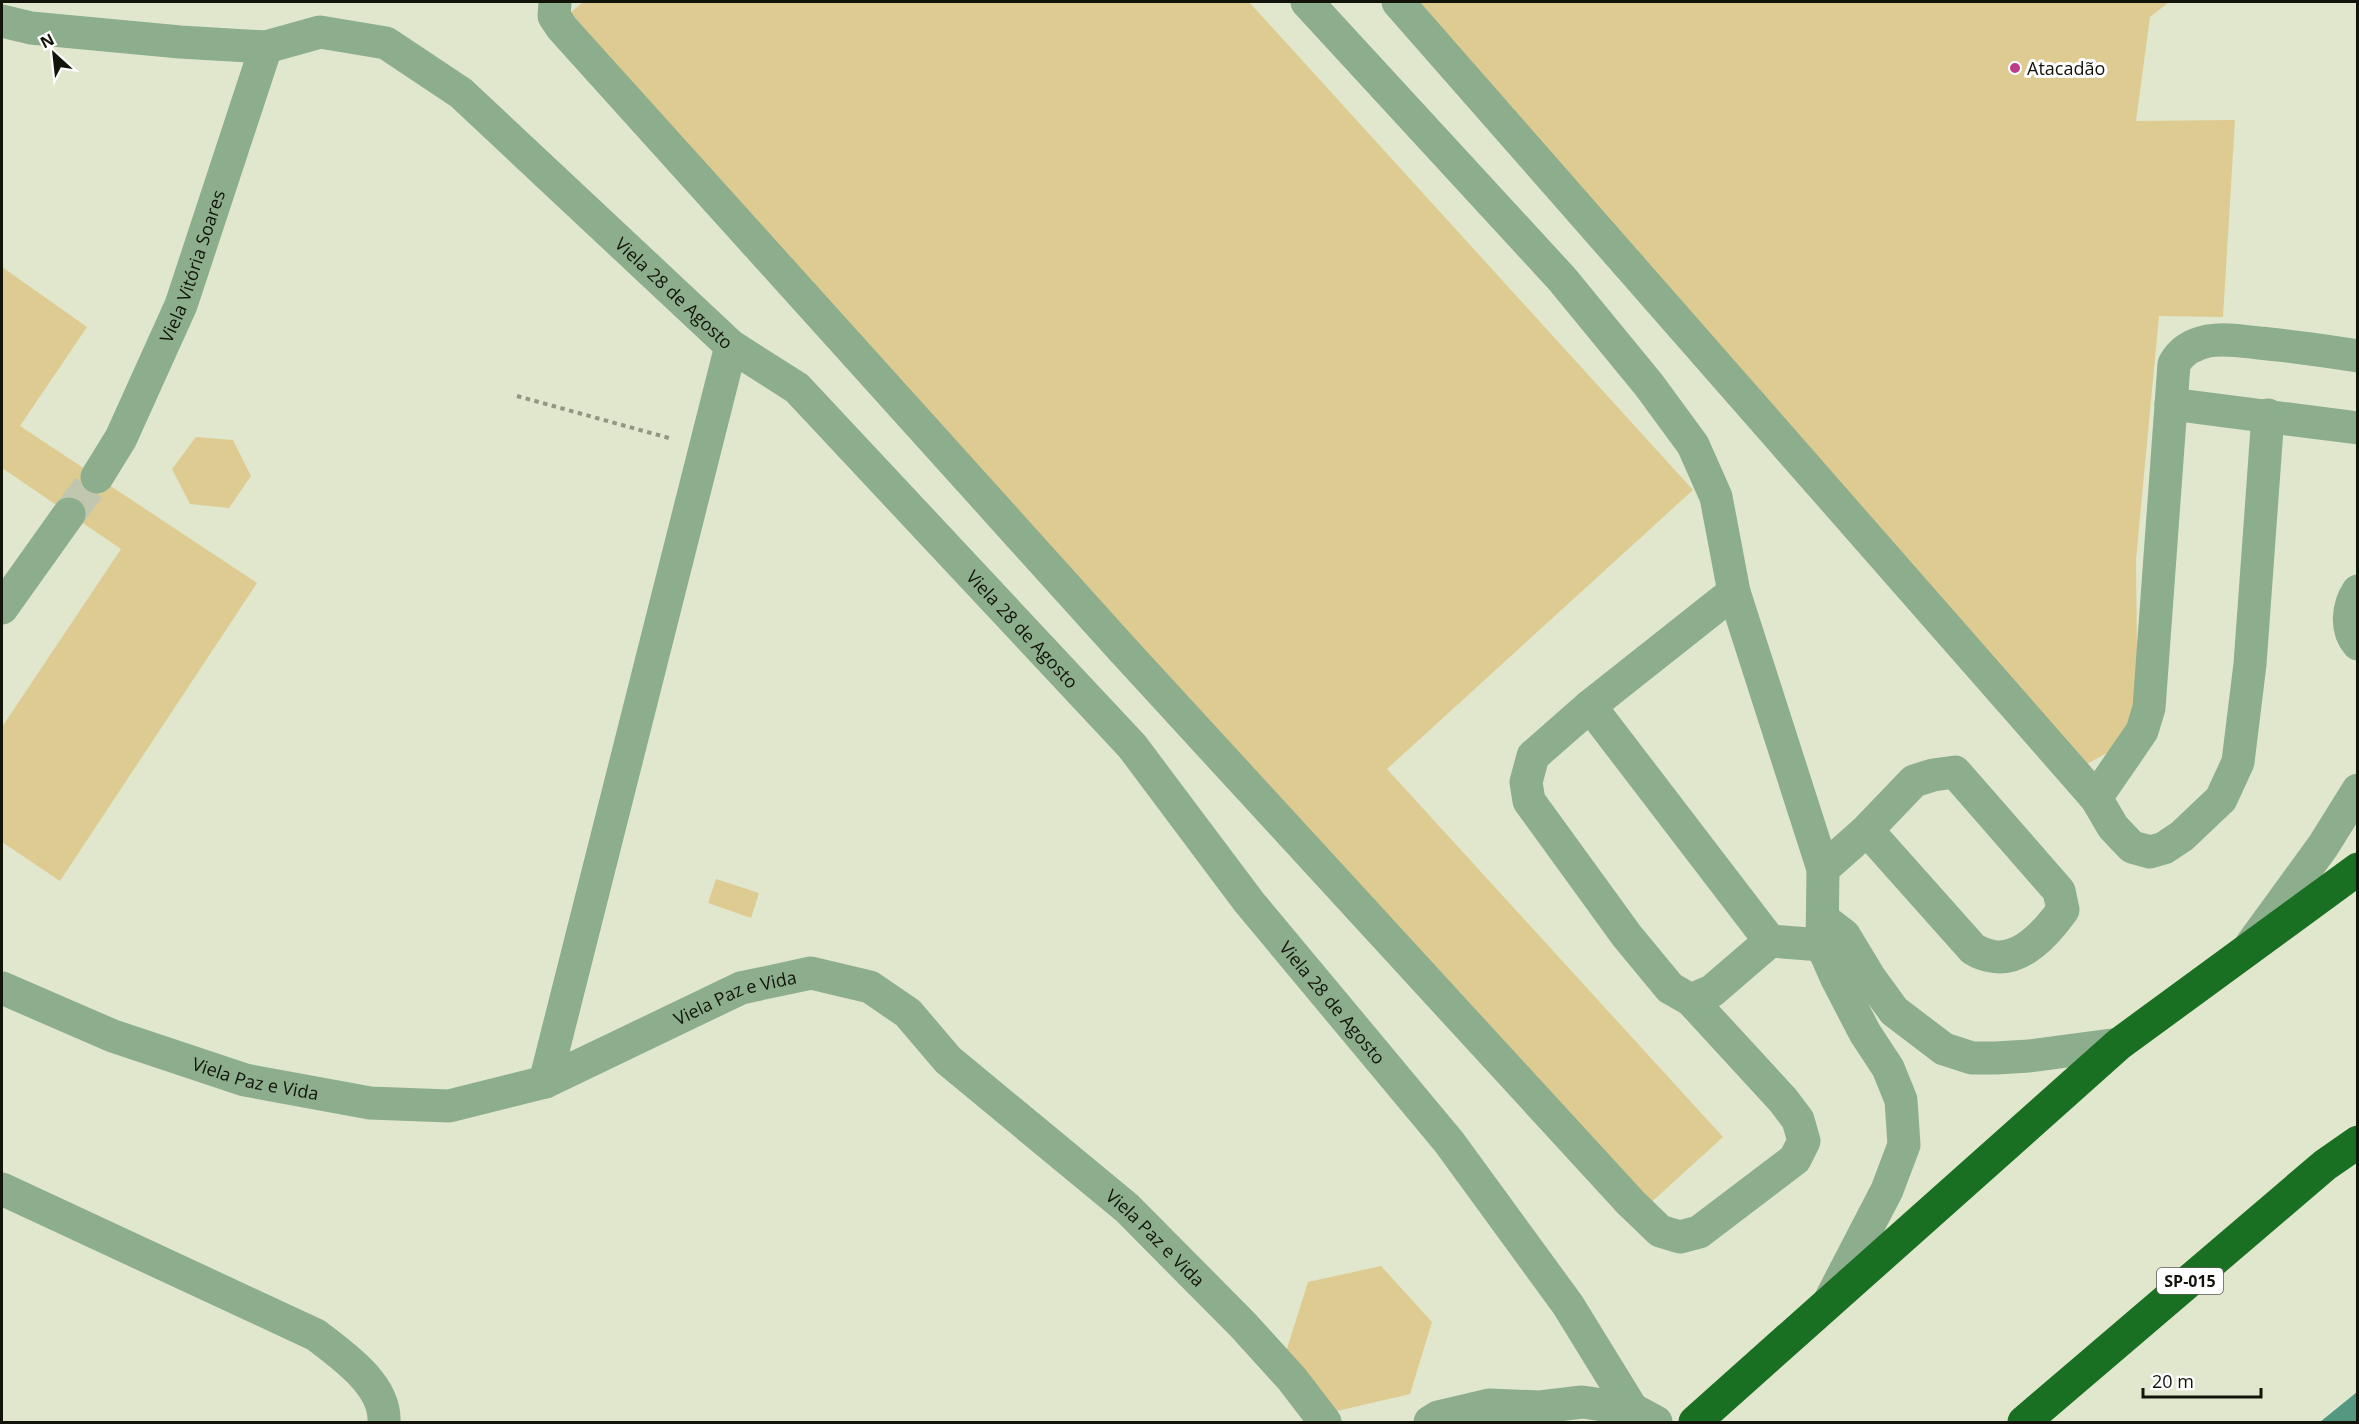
<svg xmlns="http://www.w3.org/2000/svg" width="2359" height="1424" font-family="'Open Sans',sans-serif">
<rect width="100%" height="100%" fill="#e0e7cc"/>
<path fill="#559882" d="M2357,1392V1422H2320Z"/>
<path fill="#decb92" d="M583,2H1249L1693,490L1387,769L1723,1137L1645,1208L560,22Z
M1416,2H2169L2150,17L2136,121L2235,120L2223,317L2159,316L2136,560L2137,652L2134,703L2124,744L2083,766Z
M2,267L87,327L20,426L257,583L60,881L2,842V727L121,549L2,468Z
M196,437L233,440L251,476L229,508L190,504L172,469Z
M716,879L759,893L751,918L708,903Z
M1381,1266L1432,1322L1410,1394L1337,1411L1285,1355L1308,1282Z"/>
<g fill="none" stroke-linecap="round" stroke-linejoin="round">
<path stroke="#c1c7af" stroke-width="33" stroke-dasharray="33 16" stroke-linecap="butt" d="M69,514L97,477"/>
<path stroke="#929783" stroke-width="4" stroke-dasharray="4.5 4.5" stroke-linecap="butt" d="M517,396L669,438"/>
<g stroke="#8cae8c" stroke-width="33">
<path d="M555,2L554,16L562,28L1124,651L1631,1203L1660,1231L1680,1237L1699,1232L1795,1159L1804,1141L1798,1120L1783,1100L1691,1000"/>
<path d="M1307,2L1562,279L1649,385L1693,445L1716,497L1734,592L1823,869L1822,945L1837,979L1865,1033L1888,1068L1901,1100L1904,1145L1887,1190L1829,1302"/>
<path d="M1398,2L2096,798"/>
<path id="s1" d="M2,21L31,28L180,42L266,47L320,32L386,43L461,93L731,346L797,388L1132,746L1249,902L1449,1142L1568,1305L1632,1409"/>
<path d="M2171,404L2358,428"/>
<path d="M2268,415L2250,664L2238,762L2221,799L2182,836L2164,848L2150,852L2132,847L2113,827L2096,798L2142,731L2149,708L2174,364C2181,351 2193,344 2208,341C2225,338 2242,341 2259,343C2292,346 2325,351 2358,356"/>
<path id="s2" d="M97,477L121,438L181,305L266,47"/>
<path d="M2358,591C2348,606 2345,629 2358,644"/>
<path d="M1734,592L1590,706L1533,756L1526,782L1529,801L1627,936L1670,988L1691,1000L1712,991L1770,941L1822,945L1843,936"/>
<path d="M2,608L69,514"/>
<path d="M1590,706L1770,941"/>
<path d="M1823,869L1867,830L1914,781L1933,775L1955,772L2059,891L2063,910C2047,932 2021,963 1991,956C1985,955 1978,952 1973,949L1867,830"/>
<path d="M1827,922L1844,935L1870,978L1894,1011L1944,1049L1972,1058H1996L2029,1056L2119,1044"/>
<path d="M2251,945L2323,846L2358,790"/>
<path id="s3" d="M2,988L113,1036L245,1080L370,1103L449,1106L545,1082L741,988L811,973L870,987L908,1013L948,1060L1127,1208L1243,1325L1292,1379L1325,1422"/>
<path d="M545,1082L731,346"/>
<path d="M2,1189L316,1335C343,1356 386,1385 384,1422"/>
<path d="M1430,1422L1438,1417L1489,1405L1540,1407L1582,1402L1632,1409L1656,1422"/>
</g>
<path stroke="#196f22" stroke-width="33" d="M1695,1422L2119,1044L2358,869
M2024,1422L2325,1165L2358,1142"/>
</g>
<circle fill="#bb3d8a" stroke="#fff" stroke-width="2" cx="2015" cy="68" r="6"/>
<g text-anchor="middle" dominant-baseline="central" stroke-width="6" stroke-linejoin="round" paint-order="stroke">
<rect fill="#fff" stroke="#595a54" stroke-width="1.5" x="2157" y="1268" width="66" height="26" rx="4.5"/>
<g font-size="16" font-weight="bold" fill="#12140a">
<text x="2190" y="1281">SP-015</text>
</g>
<g font-size="18" fill="#12140a" stroke="#fff" text-anchor="start">
<text x="2027" y="68">Atacadão</text>
</g>
<g font-size="18" fill="#12140a" stroke="#fff">
<text stroke="none"><textPath href="#s2" startOffset="232">Viela Vitória Soares</textPath></text>
<text stroke="none"><textPath href="#s1" startOffset="771">Viela 28 de Agosto</textPath></text>
<text stroke="none"><textPath href="#s1" startOffset="1257">Viela 28 de Agosto</textPath></text>
<text stroke="none"><textPath href="#s3" startOffset="774">Viela Paz e Vida</textPath></text>
<text stroke="none"><textPath href="#s1" startOffset="1743">Viela 28 de Agosto</textPath></text>
<text stroke="none"><textPath href="#s3" startOffset="270">Viela Paz e Vida</textPath></text>
<text stroke="none"><textPath href="#s3" startOffset="1296">Viela Paz e Vida</textPath></text>
</g>
</g>
<rect width="2359" height="1424" fill="none" stroke="#12140a" stroke-width="6"/>
<g transform="translate(54 54) rotate(333)" stroke="#ffffff" stroke-width="4.5" paint-order="stroke">
<path d="M0-4.5L10 22L0 15L-10 22Z" fill="#12140a"/>
<text y="-9" font-size="16" font-weight="bold" text-anchor="middle" fill="#12140a">N</text>
</g>
<path d="M2143 1388v9h118v-9" fill="none" stroke="#12140a" stroke-width="3"/>
<text x="2152" y="1388" font-size="18" fill="#12140a" stroke="#ffffff" stroke-width="4.5" paint-order="stroke">20 m</text>
</svg>
